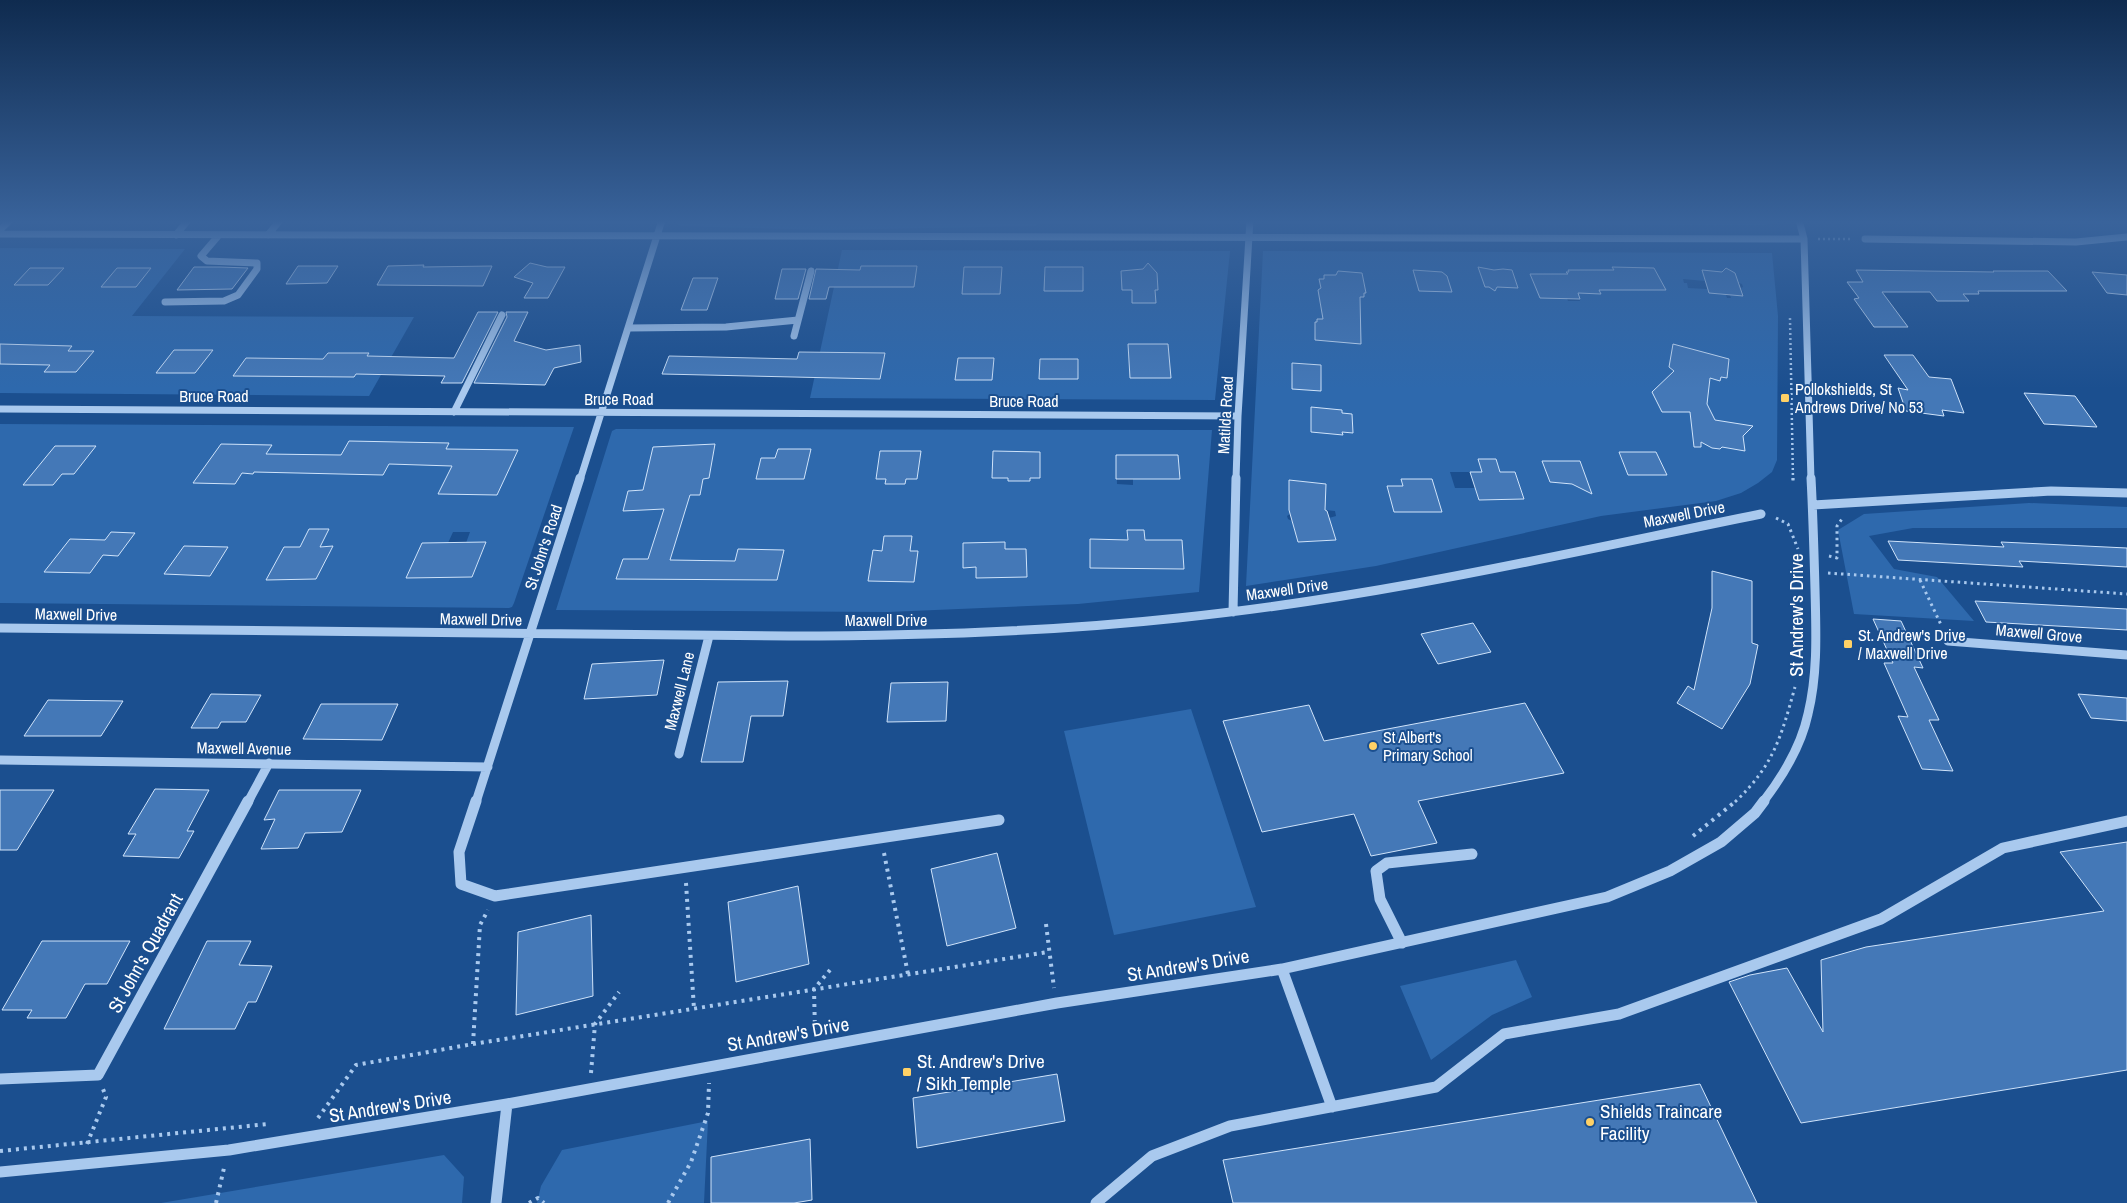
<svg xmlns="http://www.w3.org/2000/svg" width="2127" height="1203" font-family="'Archivo Narrow',sans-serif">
<rect width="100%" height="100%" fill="#1b4f8f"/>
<path fill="#2e69ad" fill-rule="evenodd" d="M0,220H646L643,223Z
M673,220H1233L1230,224H1037L1036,226L827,230L680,226Z
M1268,220H1774L1766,225L1269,224Z
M0,248L185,249L132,316L414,317L369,396L0,393Z
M842,250L1230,251L1215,400L810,398ZM861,266H917L857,287Z
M1263,251L1772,253L1778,316L1777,460L1772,472L1758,483L1741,493L1716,501L1601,516L1376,566L1246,586ZM1568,270L1598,286L1601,294L1578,293L1580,301H1568L1565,293L1557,298H1540L1536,287H1548L1568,275L1567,272H1569ZM1702,270L1735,273L1739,283L1742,284L1743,287L1741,288L1744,296L1730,295L1731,298H1727L1726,295L1709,293L1707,289L1688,288L1687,283H1684L1683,279L1705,281ZM1478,459H1496L1500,472H1514L1524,499L1479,500L1475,488H1455L1450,472H1482ZM1289,480L1325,484V510L1335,511L1336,516L1329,518L1336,540L1298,542L1292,521L1288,519L1287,516L1290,514Z
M0,424L574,427L514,603L512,607L509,608L0,603ZM412,442L449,443L437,465H400ZM453,532H470L466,543H486L472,577L407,578L422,543H448Z
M616,429L1212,430L1199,592L1078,604L888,612L556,610L612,431ZM1116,455H1178L1180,479H1133V485L1117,484ZM1128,530H1144L1145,540H1182L1184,568H1090V539L1128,540Z
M2029,503L2127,507V528H1913L1869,536L1894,569L1937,577L1974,621L1854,614L1838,530L1864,514Z
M1191,709L1256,907L1114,935L1064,731Z
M1516,960L1532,997L1492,1015L1431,1060L1400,986Z
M708,1121L704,1203H537L541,1186L562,1150Z
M444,1155L464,1177L462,1203H161Z"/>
<path fill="#4478b7" stroke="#cfe3fa" d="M530,263L547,267H565L548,298H524L533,283L514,277Z
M1148,263L1157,273L1158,290H1155L1156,303H1132V290H1122L1121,271L1143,269Z
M424,265L423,267L492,266L483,286L377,285L388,266Z
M298,266H338L327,283L286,284Z
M861,266H917L914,287H829L826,299H809L816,269L860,270Z
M194,267H220L248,268L232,289L177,290Z
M964,267H1002L1000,294H962Z
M1045,267H1083V291H1044Z
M1478,267L1494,270L1503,269L1512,270L1518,288L1497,287L1495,291L1489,287H1485Z
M1612,267L1654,268L1666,290H1599L1601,294L1578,293L1580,299L1540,298L1530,274H1568L1566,272H1569L1568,270H1614Z
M30,268H64L48,285H14Z
M117,268H151L136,287H101Z
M1726,268L1735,273L1743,296L1709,293L1702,270L1722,272Z
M782,269H806L798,299H775Z
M1413,270L1442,272L1447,276L1452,292L1419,291Z
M1856,270L1994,272L1993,271H2048L2067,291H1978L1979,294H1963L1969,301H1937L1930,292H1882L1908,327H1874L1854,299L1859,298L1847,282H1863Z
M1338,271L1362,273L1366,293H1364V297H1360L1361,344L1315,340V322H1317V319H1323L1318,290L1321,288L1319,279H1324V275H1336Z
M2092,272L2127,275V295L2107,293Z
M693,278H718L707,310H681Z
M478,312H498L462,383H441L445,376L356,374L354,377L233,376L246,358L323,359L328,353H369L367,356L454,358Z
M506,312H528L514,341L546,350L580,345L581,362L554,368L545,385L474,383L507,317Z
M0,344L72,346L68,351H94L76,372H44L50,365L0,364Z
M1128,344H1168L1171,378H1130Z
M1673,344L1729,359L1727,378L1721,377L1720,381L1710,378L1707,404L1715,420L1753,426L1743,436L1745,451L1722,447L1720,449L1712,448L1701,442V447H1694L1690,412H1662L1652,392L1674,371L1669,367Z
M174,350H213L195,373H156Z
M799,352L885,353L880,379L662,374L669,356L797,359Z
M1884,355H1913L1929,377L1951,379L1964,413L1942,410L1944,416L1906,411L1898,388L1908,390Z
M958,358H994L992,380H955Z
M1040,359H1078V379H1039Z
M1292,363L1321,365V391L1292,389Z
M2024,393L2075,396L2097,427L2044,424Z
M1311,407L1342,410V413L1352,414L1353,433L1342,432L1343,435L1311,432Z
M349,441L449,443L446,449L518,450L497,495L438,494L452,466L389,464L383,475L254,472L253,474L242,473L235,484L193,483L221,444L272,445L266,454L341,455Z
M715,444L709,478L703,479L700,495H690L670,560L735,561L738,549L784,550L777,580L616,579L623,559H648L664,509L623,511L628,491L643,490L653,447Z
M55,446H96L74,474H62L53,485H23Z
M778,449H811L804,479H756L761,458H775Z
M880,451H921L917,479H906L905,484H885L886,479H876Z
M993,451L1040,452V478H1030V481H1008V478H992Z
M1619,452H1656L1667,475H1628Z
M1116,455H1178L1180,479H1116Z
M1478,459H1496L1500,472H1515L1524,499L1479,500L1470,472H1482Z
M1542,461H1580L1592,494L1572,484L1550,482Z
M1401,479H1432L1442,512H1394L1387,486H1403Z
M1289,480L1326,484L1325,510L1327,511L1336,540L1298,542L1289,510Z
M309,529H329L320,547L333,546L316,579L266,580L284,547H300Z
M1127,530H1144L1145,540H1182L1184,569L1090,568V539L1128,540Z
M111,532L135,533L118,556L103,555L90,573L44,572L70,539L105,540Z
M884,536H912L910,551H918L914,582L868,581L873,550L882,551Z
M1888,541L2004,547L2001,542L2127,548V567L2019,561L2023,567L1898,560Z
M486,542L472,577L406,578L422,543Z
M1005,542V549H1026L1027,577L976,578V567L963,568V543Z
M184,546L228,547L210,576L164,574Z
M1712,571L1752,581V643L1758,645L1750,684L1722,729L1677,703L1688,686L1694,690L1712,608Z
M1975,601L2127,609V630L1986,622Z
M1873,619L1901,621L1923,668L1914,667L1939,720H1929L1953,771L1922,769L1898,716L1908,717L1884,663H1893Z
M1473,623L1491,652L1438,664L1421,634Z
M664,660L657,695L584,699L592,664Z
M788,681L783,716H751L743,762H701L718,682Z
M948,682L946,721L887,722L891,683Z
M211,694L261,695L246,722H221L218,728H191Z
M2078,694L2127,698V721L2091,718Z
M48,700L123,701L101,736H24Z
M1525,703L1564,773L1418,801L1437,843L1371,856L1354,814L1262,832L1223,721L1309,705L1324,741Z
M321,704H398L382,740L303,739Z
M155,789L209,790L187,831H194L179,858L123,856L136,834H128Z
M0,790H54L17,850H0Z
M279,790H361L342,832L305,833L298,848L261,849L275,819L264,820Z
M2127,842V1070L1801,1123L1729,982L1750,975L1787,968L1823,1032L1821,960L1866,947L2104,911L2060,852Z
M997,853L1016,928L947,946L931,869Z
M798,886L809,964L736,982L728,902Z
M591,915L593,996L516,1015L518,932Z
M42,941H130L107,984H85L66,1018H27L32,1010H2Z
M207,941H251L239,965L272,966L256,1002H248L235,1029H164Z
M1057,1074L1065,1121L917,1148L913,1098Z
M1700,1084L1757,1203H1233L1223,1160Z
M810,1139L812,1200L794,1203H711V1157Z"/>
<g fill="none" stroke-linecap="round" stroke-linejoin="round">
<path stroke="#a9c9ee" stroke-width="2.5" stroke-dasharray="2 3" stroke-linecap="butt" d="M1818,239H1851
M1790,318L1793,480"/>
<path stroke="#a9c9ee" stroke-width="3" stroke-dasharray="2.5 4" stroke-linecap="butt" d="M1793,478V482
M1776,518L1788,524L1798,549
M1829,556L1837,558V526L1842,519
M1828,573L2127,594
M1920,580L1942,627
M1735,802C1774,765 1781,737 1795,687"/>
<path stroke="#a9c9ee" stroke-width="4" stroke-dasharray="3 5" stroke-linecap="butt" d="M1693,836L1736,801
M884,853L908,974
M686,883L694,1009
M1046,924L1054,988
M815,1031L814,989L830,970
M473,1044L480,925L488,910
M591,1073L595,1024L619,992
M318,1118L356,1065L473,1044L1048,952
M87,1144L106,1097L103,1089
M0,1151L268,1124
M216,1203L224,1168
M529,1203L538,1198L544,1203
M668,1203L691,1162L708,1113L709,1083"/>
<path stroke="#a9c9ee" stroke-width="7" d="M1799,220L1804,239L1811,480
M0,230L10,220
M0,234L1804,239
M176,235L188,220
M268,235L280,220
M1865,239L2076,242L2127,237
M165,302L224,301L238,295L257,269V263L207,261L201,256L219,235
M629,328L726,327L798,320
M794,336L811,271
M0,409L1238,416
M454,412L502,315
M580,480L662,220
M1236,480L1238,416L1250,220"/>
<path stroke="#a9c9ee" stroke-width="9" d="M1813,505L2051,491L2127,493
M1233,612L1236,478
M0,628L789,636C919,636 1049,632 1178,618C1374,598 1568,553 1761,514
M1948,641L2127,655
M679,754L709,636
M0,760L488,767
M248,802L269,763
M476,802L580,478
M1763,802C1783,776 1801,747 1808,714C1818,673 1816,631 1815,589C1814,552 1813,515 1811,478"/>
<path stroke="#a9c9ee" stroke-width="11" d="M476,801L459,852L461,884L495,896L999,820
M1402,943L1380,899L1376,871L1387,863L1472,854
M1282,969L1332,1107
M0,1079L98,1075L248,801
M0,1172L229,1150L507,1104L1057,1003L1282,969L1607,897L1670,871L1721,842L1755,813L1764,801
M496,1203L507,1104
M1096,1203L1152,1156L1230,1126L1436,1087L1504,1034L1619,1014L1881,919L2003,848L2127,821"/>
</g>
<linearGradient id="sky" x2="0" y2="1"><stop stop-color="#0f2b4f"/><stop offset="0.57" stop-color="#39639b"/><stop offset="1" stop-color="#39639b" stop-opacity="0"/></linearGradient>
<rect width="2127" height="389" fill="url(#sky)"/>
<g fill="#ffd166" stroke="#1b4f8f" stroke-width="2">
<rect x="1780" y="393" width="10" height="10" rx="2.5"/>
<rect x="1843" y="639" width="10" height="10" rx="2.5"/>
<circle cx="1373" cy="746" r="5"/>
<rect x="902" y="1067" width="10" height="10" rx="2.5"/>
<circle cx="1590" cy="1122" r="5"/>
</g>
<g text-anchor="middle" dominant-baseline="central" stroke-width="4" stroke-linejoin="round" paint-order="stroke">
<g font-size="16" fill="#fff" stroke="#1b4f8f" text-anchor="start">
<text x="1795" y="389">Pollokshields, St<tspan x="1795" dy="18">Andrews Drive/ No 53</tspan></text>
<text x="1858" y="635">St. Andrew's Drive<tspan x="1858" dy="18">/ Maxwell Drive</tspan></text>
<text x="1383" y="737">St Albert's<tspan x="1383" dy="18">Primary School</tspan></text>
</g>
<g font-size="16" fill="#fff" stroke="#1b4f8f">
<text x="214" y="396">Bruce Road</text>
<text x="619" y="399">Bruce Road</text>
<text x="1024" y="401">Bruce Road</text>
<text transform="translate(1225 415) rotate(-87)">Matilda Road</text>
<text transform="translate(1684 514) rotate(-11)">Maxwell Drive</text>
<text transform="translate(543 547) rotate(-72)">St John's Road</text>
<text transform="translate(1287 589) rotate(-8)">Maxwell Drive</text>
<text transform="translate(76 614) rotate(1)">Maxwell Drive</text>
<text transform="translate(481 619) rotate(1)">Maxwell Drive</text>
<text x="886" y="620">Maxwell Drive</text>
<text transform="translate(2039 633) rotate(5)">Maxwell Grove</text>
<text transform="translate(679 691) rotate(-76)">Maxwell Lane</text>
<text transform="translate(244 748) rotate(1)">Maxwell Avenue</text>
</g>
<g font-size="19" fill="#fff" stroke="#1b4f8f">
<text transform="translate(1796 615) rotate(-90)">St Andrew's Drive</text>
<text transform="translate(145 953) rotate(-61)">St John's Quadrant</text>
<text transform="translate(1188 965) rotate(-9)">St Andrew's Drive</text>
<text transform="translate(788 1034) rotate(-10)">St Andrew's Drive</text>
<text transform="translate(390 1106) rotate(-9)">St Andrew's Drive</text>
</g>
<g font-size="19" fill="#fff" stroke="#1b4f8f" text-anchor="start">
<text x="917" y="1061">St. Andrew's Drive<tspan x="917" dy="22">/ Sikh Temple</tspan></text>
<text x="1600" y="1111">Shields Traincare<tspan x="1600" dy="22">Facility</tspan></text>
</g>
</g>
</svg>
